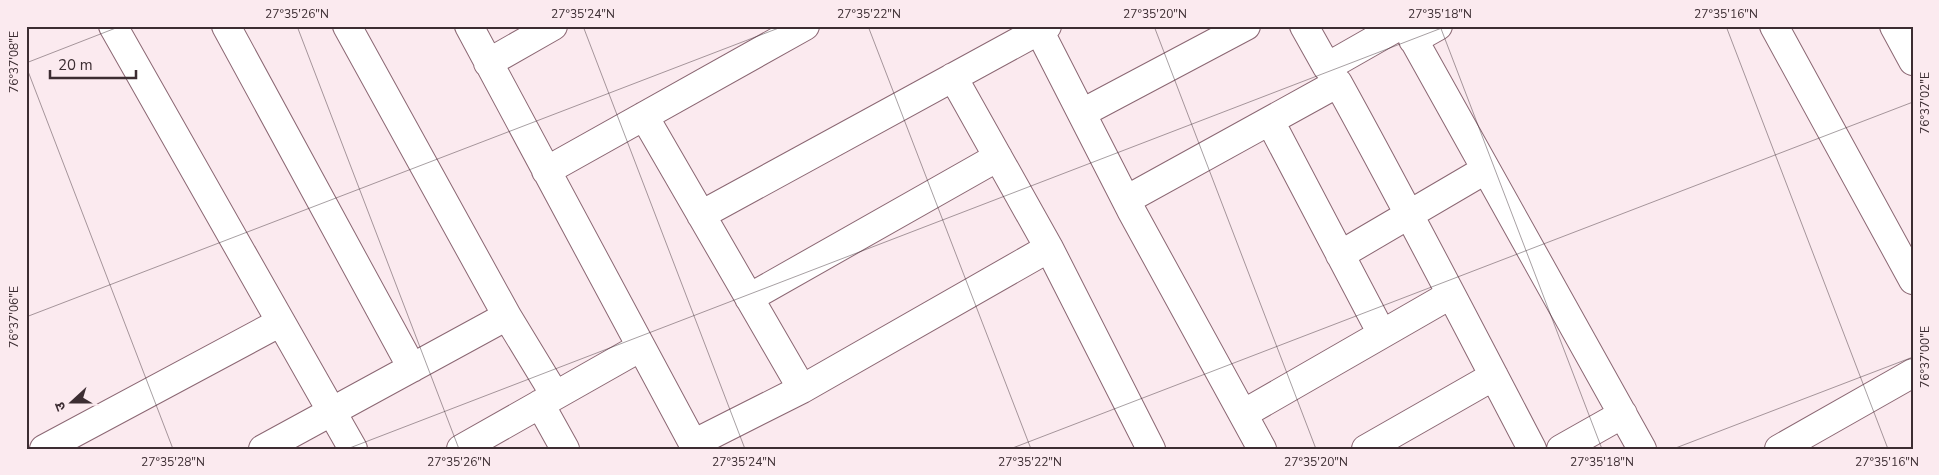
<svg xmlns="http://www.w3.org/2000/svg" width="1939" height="475" font-family="'Nunito Sans','Noto Sans Devanagari',sans-serif">
<rect width="100%" height="100%" fill="#fbeaef"/>
<g fill="none" stroke-linecap="round" stroke-linejoin="round">
<defs>
<path id="minor" d="M113,26L353,449
M226,26L412,368
M347,26L507,316L555,395
M469,26L696,449
M1304,26L1327,67L1399,26
M1406,26L1642,449
M1774,26L1913,280
M1894,26L1913,61
M1039,30L1131,210L1262,449
M1413,40L1438,26
M488,63L553,26
M953,77L1049,248L1151,449
M1082,113L1246,26
M644,116L802,389
M1270,121L1382,334
M546,171L805,26
M1126,200L1338,83C1405,204 1468,327 1532,449
M701,215L1047,26
M1340,255L1485,170
M749,298L998,157
M540,404L565,449
M1243,414L1450,295
M693,444L802,389L1049,248
M44,449L281,322
M263,449L507,316
M461,449L641,347
M1366,449L1494,376
M1561,449L1623,414
M1779,449L1913,373"/>
</defs>
<use href="#minor" stroke="#8b6773" stroke-width="30"/>
<use href="#minor" stroke="#fff" stroke-width="28"/>
</g>
<path fill="none" stroke="#3c2d32" stroke-width="1" stroke-opacity="0.45" d="M297,26L459,449M583,26L745,449M868,26L1031,449M1154,26L1316,449M1440,26L1602,449M1726,26L1888,449M26,63L121,26M26,66L173,449M26,317L784,26M347,449L1447,26M1010,449L1913,102M1673,449L1913,357"/>
<rect width="1939" height="475" fill="none" stroke="#fbeaef" stroke-width="55"/>
<g transform="translate(72 402) rotate(249)" stroke="#fbeaef" stroke-width="4" paint-order="stroke">
<path d="M0-4L9 19L0 12L-9 19Z" fill="#3c2d32"/>
<text y="-8" font-size="14" font-weight="bold" text-anchor="middle" fill="#3c2d32">उ</text>
</g>
<path d="M50 70v8h86v-8" fill="none" stroke="#3c2d32" stroke-width="2.5"/>
<text x="58" y="70" font-size="15" fill="#3c2d32" stroke="#fbeaef" stroke-width="4" paint-order="stroke">20 m</text>
<rect x="28" y="28" width="1884" height="420" fill="none" stroke="#3c2d32" stroke-width="2"/>
<g font-size="12" text-anchor="middle" fill="#3c2d32">
<text x="297" y="18">27°35'26"N</text>
<text x="583" y="18">27°35'24"N</text>
<text x="869" y="18">27°35'22"N</text>
<text x="1155" y="18">27°35'20"N</text>
<text x="1440" y="18">27°35'18"N</text>
<text x="1726" y="18">27°35'16"N</text>
<text transform="translate(14 62) rotate(-90)" y="4">76°37'08"E</text>
<text transform="translate(1925 103) rotate(-90)" y="4">76°37'02"E</text>
<text transform="translate(14 317) rotate(-90)" y="4">76°37'06"E</text>
<text transform="translate(1925 357) rotate(-90)" y="4">76°37'00"E</text>
<text x="173" y="466">27°35'28"N</text>
<text x="459" y="466">27°35'26"N</text>
<text x="744" y="466">27°35'24"N</text>
<text x="1030" y="466">27°35'22"N</text>
<text x="1316" y="466">27°35'20"N</text>
<text x="1602" y="466">27°35'18"N</text>
<text x="1887" y="466">27°35'16"N</text>
</g>
</svg>
